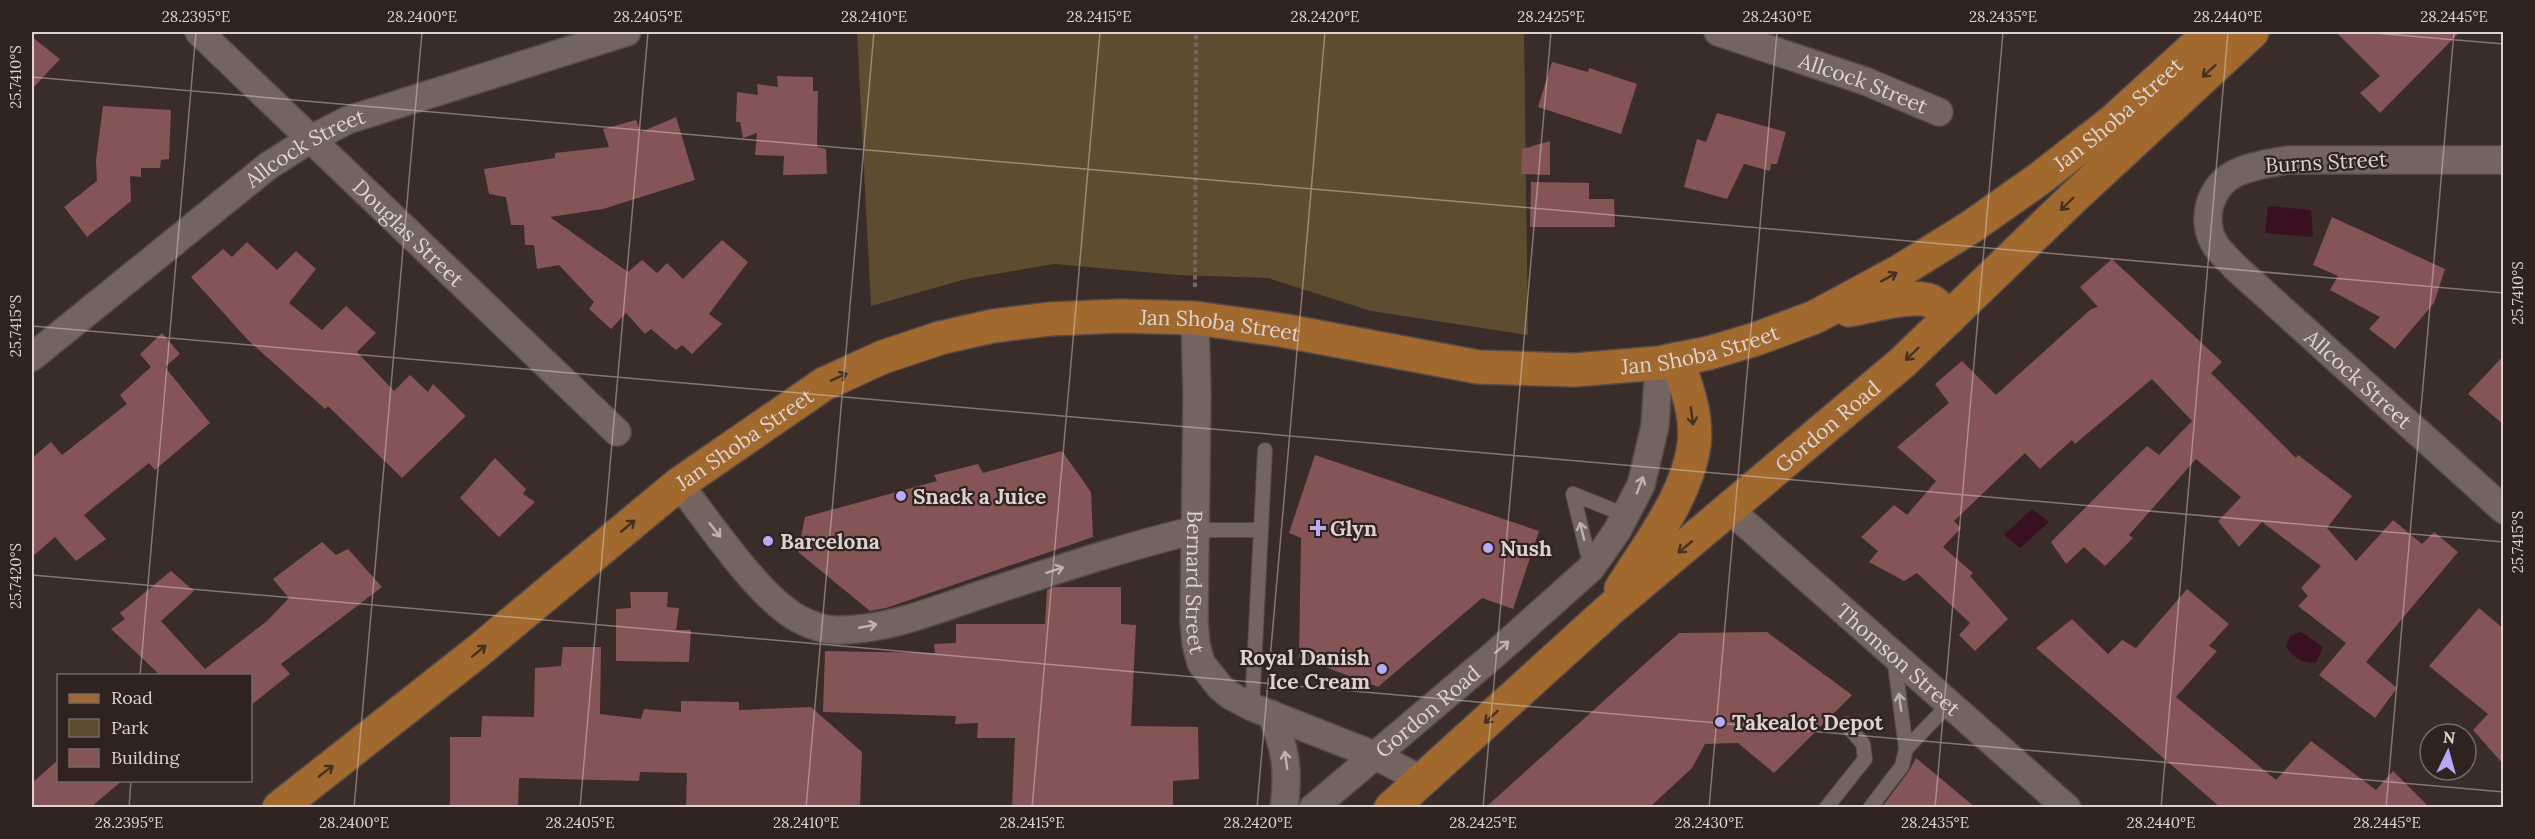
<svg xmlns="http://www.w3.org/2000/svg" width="2535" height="839" font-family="Lora,serif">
<rect width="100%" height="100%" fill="#3a2c28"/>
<path fill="#5d4c30" d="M857,32H1524L1528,335L1371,311L1268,278L1178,275L1054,264L966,279L871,306Z"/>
<path fill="#381022" d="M2268,206L2311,210L2313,237L2265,233Z
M2032,509L2049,522L2020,548L2004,535Z
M2301,632L2323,647L2316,663C2302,663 2294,658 2286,647L2290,636Z"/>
<path fill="#855456" d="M2336,32H2460L2380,113L2360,93L2380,76Z
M32,37L60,59L32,89Z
M1552,62L1588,72L1589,68L1637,84L1621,134L1538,107Z
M777,76L813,77V91H818L817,147L826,149L827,174L783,175L784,156L755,155L757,133L743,138L740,122H736L737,92L758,95L757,84L778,87Z
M103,106L171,110L169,159L161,160L160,168H141V177L130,176L131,201L87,237L64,207L97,181L96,160Z
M1717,113L1786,132L1777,164H1771L1770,171L1744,164L1727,199L1684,187L1697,139L1706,142Z
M676,117L695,180L603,209L550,217L628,272L642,260L657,273L667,263L683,279L722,240L748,262L709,314L722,324L692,354L682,345L676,350L651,329L645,334L626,313L611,329L589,309L594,302L559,265L537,269L534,245H525L524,225H511L506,197L489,194L484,169L555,158V153L609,147L603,129L636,120L641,132Z
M1550,141V175L1521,174L1522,149Z
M1531,182L1589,183V199H1614L1615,227H1530Z
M2332,217L2445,269L2434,303L2395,349L2369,329L2380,317L2330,290L2338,276L2313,265Z
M247,242L277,270L296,251L316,269L289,303L322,330L346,306L376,333L357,352L394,391L410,375L428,392L433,384L466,416L402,478L328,406L325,409L248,340L191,277L223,249L232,257Z
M2112,259L2222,362L2211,373L2296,458L2298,455L2352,496L2327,528L2356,561L2393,520L2422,544L2434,532L2458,552L2366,662L2397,688L2375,718L2319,675L2346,643L2298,606L2308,596L2301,588L2321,566L2262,522L2239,547L2218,521L2241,497L2196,459L2129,535L2133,538L2105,566L2084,547L2066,564L2051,542L2147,446L2159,455L2192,421L2152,379L2075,444L2072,440L2040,469L2025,453L1954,521L1961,528L1943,547L1973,573L1970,576L2008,619L1975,651L1959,635L1970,623L1917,573L1904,581L1869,562L1878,551L1861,537L1894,505L1907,515L1936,481L1897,447L1949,403L1935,384L1962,361L1996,395L2091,309L2098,307L2080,287Z
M162,333L180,354L165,367L210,423L155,470L149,463L84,515L106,539L76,561L55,537L32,557V458L51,442L62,455L127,404L120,395L151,367L140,354Z
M2504,355V425L2468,394Z
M1062,451L1091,492L1093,537L886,608L870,611L798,552L805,517L937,481L934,475L978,464L983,473Z
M1315,455L1539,531L1513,609L1482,598L1378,687L1299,657L1301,538L1289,533Z
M495,458L526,489L523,494L535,502L499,537L460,498Z
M322,542L336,555L348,549L382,587L281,664L290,674L250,706V675H160L111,629L125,619L120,613L171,571L194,591L161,621L205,669L267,621L289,598L273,579Z
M1054,587H1121V624L1136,625L1131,726L1198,727L1199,779L1173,781V807H1012L1015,738H977L978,723L955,724L956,716L823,712L825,651L935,653L934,644L956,643V624H1045L1047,590Z
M2187,589L2229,624L2209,646L2217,651L2176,697L2276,780L2311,741L2376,790L2393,771L2429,807H2220L2036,648L2072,619L2108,654L2122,640L2136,648Z
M630,592H668L667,607L679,608L676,630H691L689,662L616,661V609L631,608Z
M2479,608L2504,629V765L2473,730L2488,714L2429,666Z
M1767,632L1852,695L1774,773L1738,743L1705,744L1692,768L1650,807H1486L1679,633Z
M563,647H601L600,714L641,719L644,709L681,712V701L739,702V710L811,707L862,752L860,807H686L687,773L640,772L639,781L519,778L518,807H450V737H481L482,716L534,717L535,668L561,666Z
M1916,758L1975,807H1882L1909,771Z
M58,760V780H123L91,807H32V783Z"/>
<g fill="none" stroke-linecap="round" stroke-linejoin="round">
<defs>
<path id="service" d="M1573,494L1591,568
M1573,494L1625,515
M1196,530H1261
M1252,707L1265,450
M1906,749L1949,704
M1826,808L1865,759L1863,744L1846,724
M1870,808L1902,766L1906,749L1894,657"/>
<g id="minor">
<path id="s1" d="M199,32L617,432"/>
<path id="s2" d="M1718,32L1865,81L1939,112"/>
<path id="s3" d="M2504,160H2288C2271,163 2254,165 2238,172C2210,184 2199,220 2216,246C2221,253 2229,260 2235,267L2504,510"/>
<path id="s4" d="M1195,318L1197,395L1194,621L1196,644L1201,663L1220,687L1231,696L1252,707L1374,755L1422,780"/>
<path id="s5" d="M32,357L268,166L309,140L348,120L627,32"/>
<path d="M679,484C709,522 758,597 799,619C812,626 827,631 842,630C890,629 938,609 983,594C1054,571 1123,547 1196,530"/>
<path id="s6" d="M1730,510L2067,808"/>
<path d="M1271,714C1286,749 1289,770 1284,808"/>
<path id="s7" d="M1313,808L1496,653L1591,568L1617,531L1641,485L1655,426L1659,363"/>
</g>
<g id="primary">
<path d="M1849,310C1870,307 1911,293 1931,301C1938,305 1944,312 1949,318"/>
<path d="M1621,589C1648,545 1687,497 1694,445C1698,417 1686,385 1677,359"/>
<path id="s8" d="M279,808L477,652L679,484L824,384L883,357L940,338L993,326L1050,319L1120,316L1195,318L1281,330L1478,367L1575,370L1659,363L1709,353L1756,339L1815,317L1900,271L1971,227L2039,179L2112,122L2211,32"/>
<path id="s9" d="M1391,808L1608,611L1903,362L2074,197L2252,32"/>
</g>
</defs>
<use href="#service" stroke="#564947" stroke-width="16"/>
<use href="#minor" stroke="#564947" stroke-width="30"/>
<use href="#primary" stroke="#564947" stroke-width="36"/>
<path stroke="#726562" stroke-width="4" stroke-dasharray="4.5 3" stroke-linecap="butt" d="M1195,287L1196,32"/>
<use href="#service" stroke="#74645f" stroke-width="14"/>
<use href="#minor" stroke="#74645f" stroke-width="27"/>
<use href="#primary" stroke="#a2692f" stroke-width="33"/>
</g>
<defs><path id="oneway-shaft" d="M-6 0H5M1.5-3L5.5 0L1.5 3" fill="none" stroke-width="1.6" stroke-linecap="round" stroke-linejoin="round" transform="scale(1.5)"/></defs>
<g stroke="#473021">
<use href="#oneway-shaft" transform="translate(2209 71) rotate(138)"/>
<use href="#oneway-shaft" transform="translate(2067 204) rotate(136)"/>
<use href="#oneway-shaft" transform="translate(1889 277) rotate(-29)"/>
<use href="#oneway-shaft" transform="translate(1912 354) rotate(136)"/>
<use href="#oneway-shaft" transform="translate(839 377) rotate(-24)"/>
<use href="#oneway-shaft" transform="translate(1692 416) rotate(81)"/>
<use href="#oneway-shaft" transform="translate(628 526) rotate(-40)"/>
<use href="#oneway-shaft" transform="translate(1685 547) rotate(140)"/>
<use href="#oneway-shaft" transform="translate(479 651) rotate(-39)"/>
<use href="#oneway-shaft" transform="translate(1491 717) rotate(138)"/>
<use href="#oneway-shaft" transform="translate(326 771) rotate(-38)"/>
</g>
<g stroke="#beb2af">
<use href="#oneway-shaft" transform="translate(1640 485) rotate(-69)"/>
<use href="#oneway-shaft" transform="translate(715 530) rotate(52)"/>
<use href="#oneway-shaft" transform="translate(1582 531) rotate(-104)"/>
<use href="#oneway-shaft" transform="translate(1055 570) rotate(-18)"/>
<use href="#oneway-shaft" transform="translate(868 626) rotate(-11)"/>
<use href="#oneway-shaft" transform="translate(1502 647) rotate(-41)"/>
<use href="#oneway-shaft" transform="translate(1900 702) rotate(-98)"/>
<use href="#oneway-shaft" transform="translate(1286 760) rotate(-98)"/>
</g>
<path fill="none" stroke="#ddd3d1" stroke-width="1.5" stroke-opacity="0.45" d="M2362,32L2504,44M32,77L2504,293M32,326L2504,542M32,575L2504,792M140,676L196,32M129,808L131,780M354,808L422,32M580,808L648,32M806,808L874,32M1032,808L1100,32M1257,808L1325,32M1483,808L1551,32M1709,808L1777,32M1935,808L2003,32M2161,808L2228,32M2386,808L2454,32"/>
<g fill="#b7abf8" stroke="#30221e" stroke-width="2">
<circle cx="901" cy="496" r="6"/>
<path d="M1315 519h6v6h6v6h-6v6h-6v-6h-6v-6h6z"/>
<circle cx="768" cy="541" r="6"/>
<circle cx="1488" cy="548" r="6"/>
<circle cx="1382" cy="669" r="6"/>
<circle cx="1720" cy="722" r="6"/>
</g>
<g text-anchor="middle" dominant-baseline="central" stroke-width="4.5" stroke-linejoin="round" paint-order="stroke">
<g font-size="21" fill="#ddd3d1" stroke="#30221e">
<text stroke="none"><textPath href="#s2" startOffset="154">Allcock Street</textPath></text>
<text stroke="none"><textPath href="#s8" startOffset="2070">Jan Shoba Street</textPath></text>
<text stroke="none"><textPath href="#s5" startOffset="345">Allcock Street</textPath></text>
<text transform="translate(2326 162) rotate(-3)">Burns Street</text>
<text stroke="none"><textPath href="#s1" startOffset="290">Douglas Street</textPath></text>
<text stroke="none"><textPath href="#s8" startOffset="1098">Jan Shoba Street</textPath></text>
<text stroke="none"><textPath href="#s8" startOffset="1584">Jan Shoba Street</textPath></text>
<text stroke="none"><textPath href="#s3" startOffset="550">Allcock Street</textPath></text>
<text stroke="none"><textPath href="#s9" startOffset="580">Gordon Road</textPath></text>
<text stroke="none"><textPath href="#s8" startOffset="594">Jan Shoba Street</textPath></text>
<text stroke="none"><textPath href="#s4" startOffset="264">Bernard Street</textPath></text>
<text stroke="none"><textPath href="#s6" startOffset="225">Thomson Street</textPath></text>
<text stroke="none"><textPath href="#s7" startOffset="150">Gordon Road</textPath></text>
</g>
<g font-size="21" font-weight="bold" fill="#ddd3d1" stroke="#30221e" text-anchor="start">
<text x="913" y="496">Snack a Juice</text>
<text x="1330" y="528">Glyn</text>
<text x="780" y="541">Barcelona</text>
<text x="1500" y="548">Nush</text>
<text x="1370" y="657" text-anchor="end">Royal Danish<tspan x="1370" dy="24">Ice Cream</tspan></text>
<text x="1732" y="722">Takealot Depot</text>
</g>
</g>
<rect width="2535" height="839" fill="none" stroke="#30221e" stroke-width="66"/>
<rect x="57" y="674" width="195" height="108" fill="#30221e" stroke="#756966" stroke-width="1.5"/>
<rect x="69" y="694" width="30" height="9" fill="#a2692f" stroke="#756966" stroke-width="1.5"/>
<text x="111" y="704" font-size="18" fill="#ddd3d1">Road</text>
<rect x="69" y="719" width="30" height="18" fill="#5d4c30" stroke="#756966" stroke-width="1.5"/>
<text x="111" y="734" font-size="18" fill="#ddd3d1">Park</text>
<rect x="69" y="749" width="30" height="18" fill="#855456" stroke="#756966" stroke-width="1.5"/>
<text x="111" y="764" font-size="18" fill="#ddd3d1">Building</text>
<g transform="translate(2448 752) rotate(5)"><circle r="28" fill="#30221e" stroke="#756966" stroke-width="1.5"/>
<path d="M0-4.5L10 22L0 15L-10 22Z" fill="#b7abf8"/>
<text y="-9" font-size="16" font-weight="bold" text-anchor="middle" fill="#ddd3d1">N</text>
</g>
<rect x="33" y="33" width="2469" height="773" fill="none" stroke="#ddd3d1" stroke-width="2"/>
<g font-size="15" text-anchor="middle" fill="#ddd3d1">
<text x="196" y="22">28.2395°E</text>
<text x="422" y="22">28.2400°E</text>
<text x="648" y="22">28.2405°E</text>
<text x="874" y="22">28.2410°E</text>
<text x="1099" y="22">28.2415°E</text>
<text x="1325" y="22">28.2420°E</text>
<text x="1551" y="22">28.2425°E</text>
<text x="1777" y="22">28.2430°E</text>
<text x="2003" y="22">28.2435°E</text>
<text x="2228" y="22">28.2440°E</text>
<text x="2454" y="22">28.2445°E</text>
<text transform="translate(16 77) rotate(-90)" y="5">25.7410°S</text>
<text transform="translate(2518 293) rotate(-90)" y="5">25.7410°S</text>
<text transform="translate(16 326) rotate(-90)" y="5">25.7415°S</text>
<text transform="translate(2518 542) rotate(-90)" y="5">25.7415°S</text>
<text transform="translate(16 576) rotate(-90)" y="5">25.7420°S</text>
<text x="129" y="828">28.2395°E</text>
<text x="354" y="828">28.2400°E</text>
<text x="580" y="828">28.2405°E</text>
<text x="806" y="828">28.2410°E</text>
<text x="1032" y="828">28.2415°E</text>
<text x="1258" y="828">28.2420°E</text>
<text x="1483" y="828">28.2425°E</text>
<text x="1709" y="828">28.2430°E</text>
<text x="1935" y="828">28.2435°E</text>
<text x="2161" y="828">28.2440°E</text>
<text x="2387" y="828">28.2445°E</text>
</g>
</svg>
